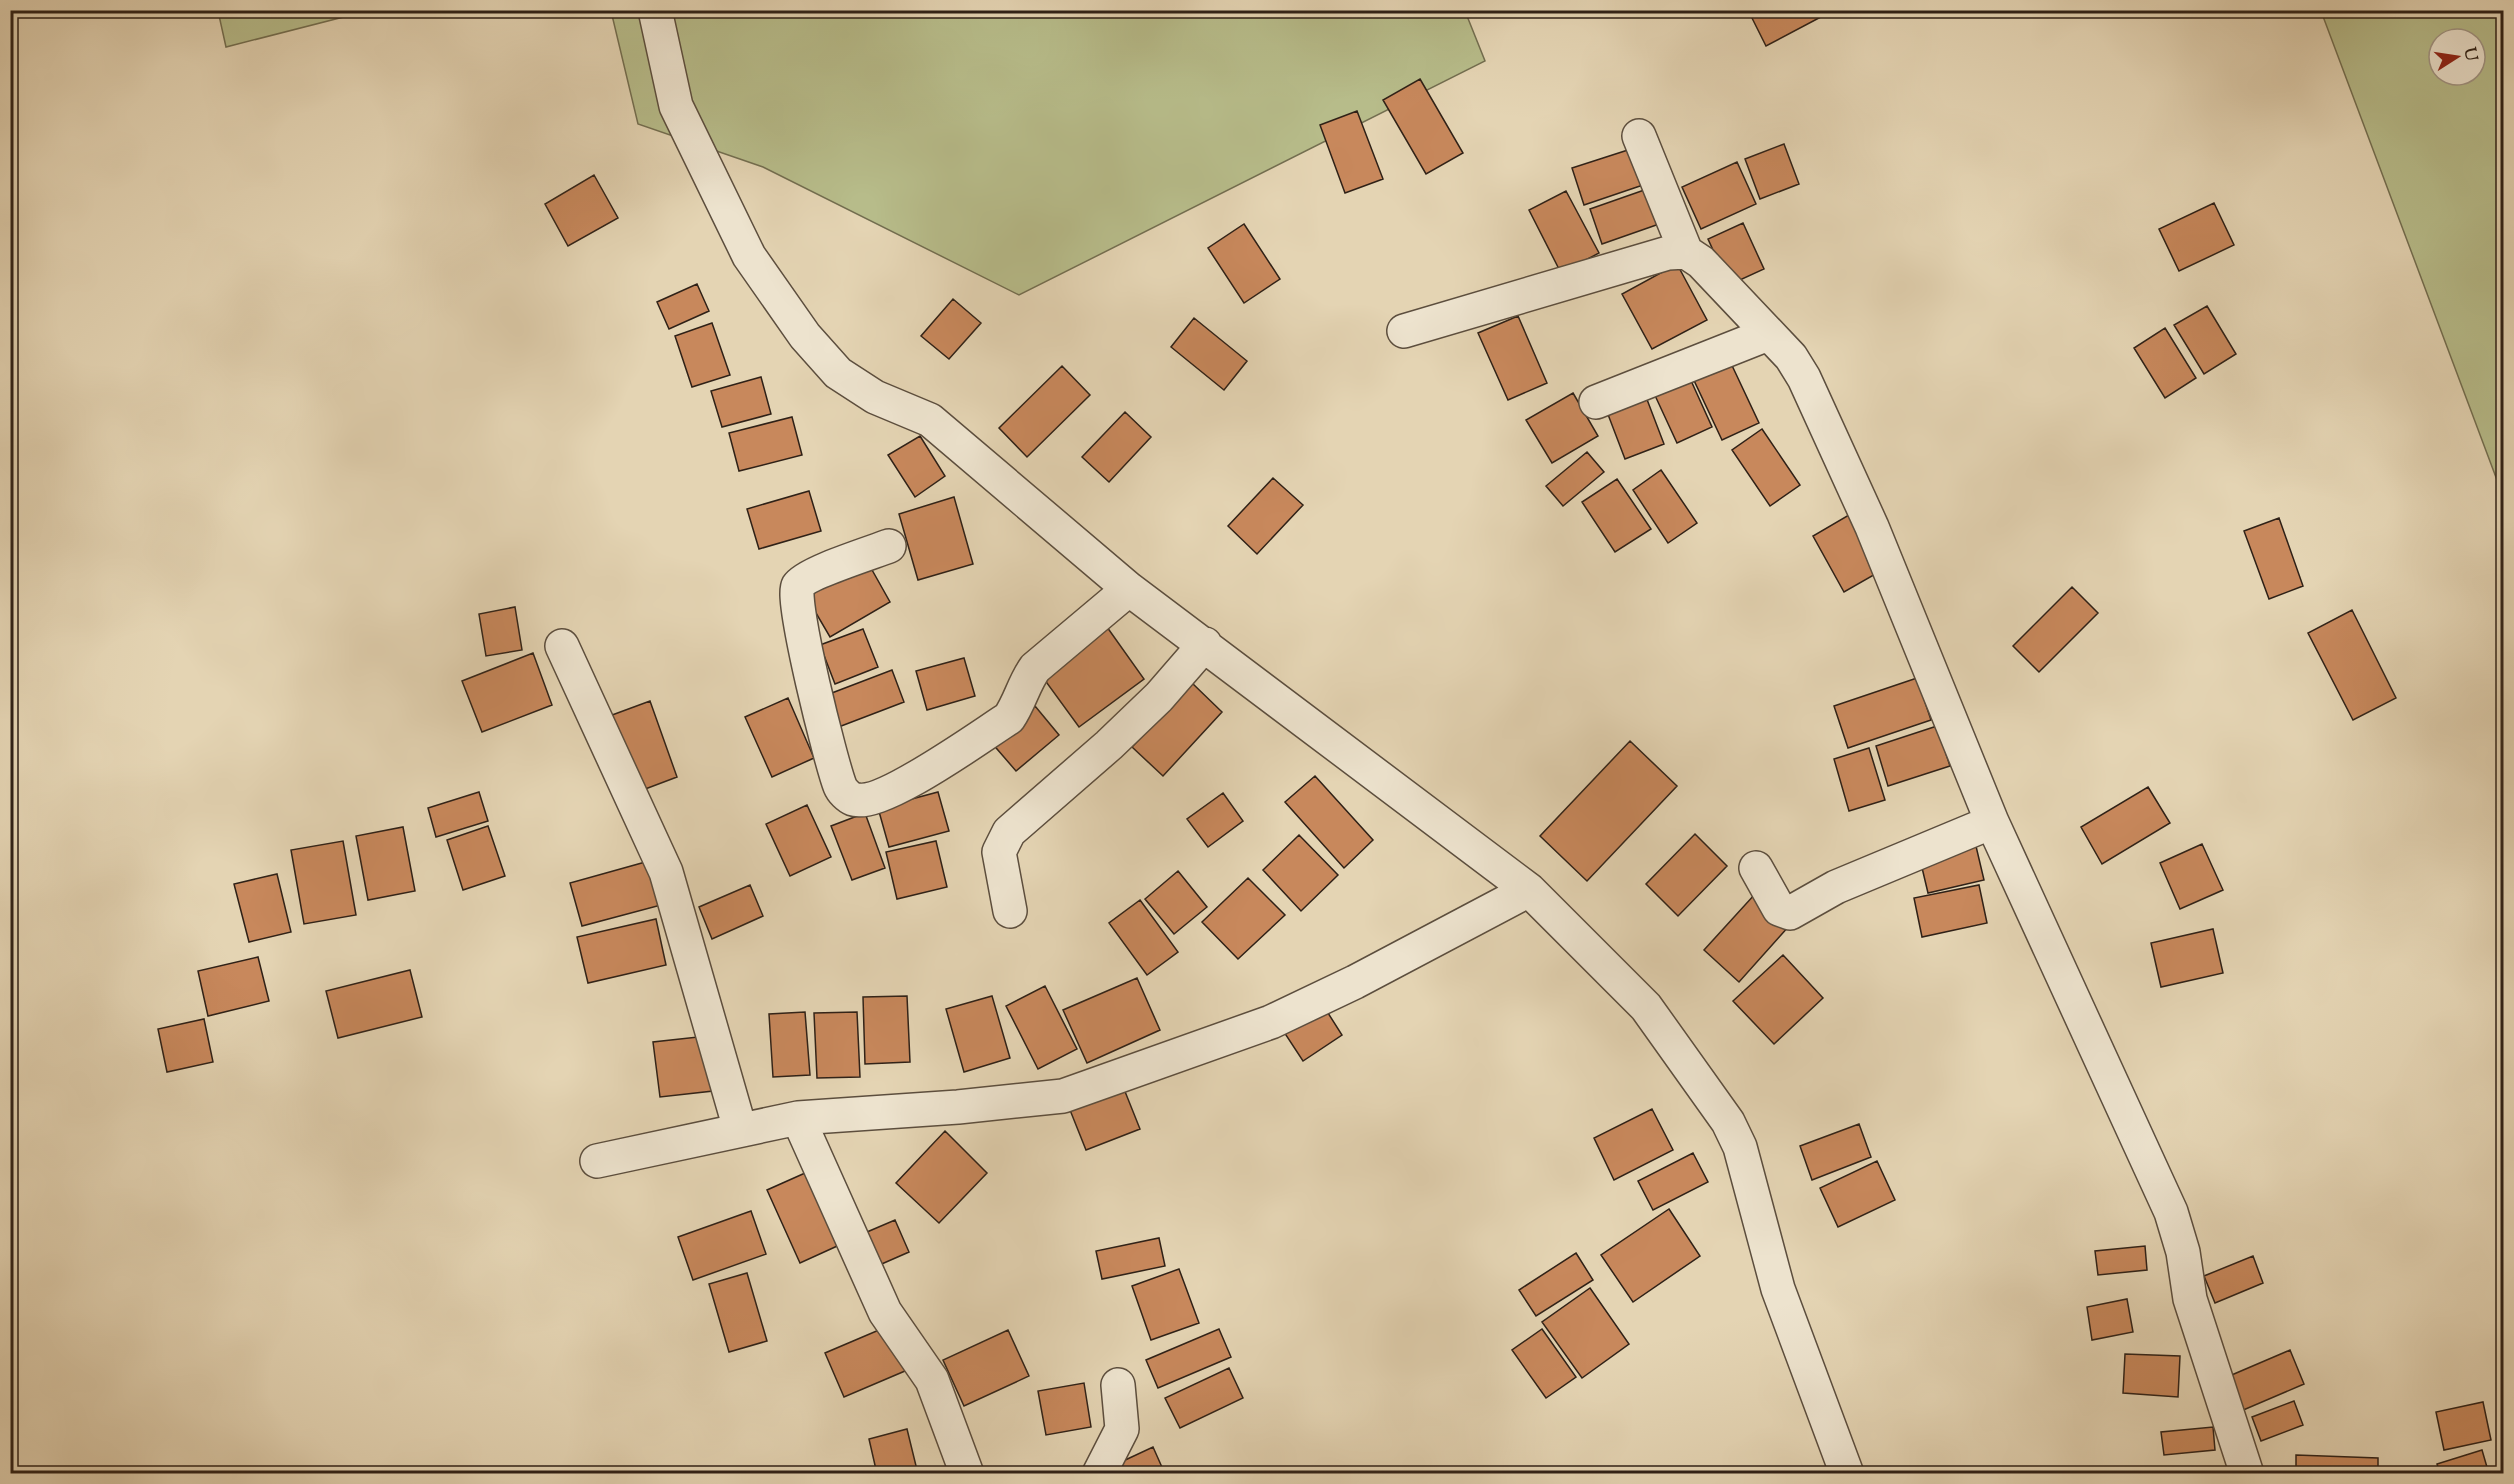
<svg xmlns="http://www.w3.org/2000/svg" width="2514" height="1484" font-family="'Sorts Mill Goudy',serif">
<rect width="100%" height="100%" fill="#e4d4b3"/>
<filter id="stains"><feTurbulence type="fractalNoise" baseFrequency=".00333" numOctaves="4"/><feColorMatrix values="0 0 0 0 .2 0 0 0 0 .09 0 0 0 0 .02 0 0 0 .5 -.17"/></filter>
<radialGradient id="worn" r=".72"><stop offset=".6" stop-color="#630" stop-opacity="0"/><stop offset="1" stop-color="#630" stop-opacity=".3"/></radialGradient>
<path fill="#b7bc8a" stroke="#736e50" stroke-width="1.5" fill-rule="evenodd" d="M218,11V10L367,11L226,47Z
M611,11H1465L1485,61L1019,295L763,167L638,124Z
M2321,11H2503V496ZM2439,39H2475V75H2439Z"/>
<path fill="#c8885c" stroke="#2f2117" stroke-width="1.5" d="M1748,10H1834L1766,46Z
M1420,79L1463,153L1426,174L1383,100Z
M1357,111L1383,179L1345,193L1320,125Z
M1784,144L1799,184L1760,199L1745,159Z
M1631,149L1643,185L1584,205L1572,168Z
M1737,162L1756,204L1701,229L1682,187Z
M594,175L618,218L568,246L545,204Z
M1650,188L1662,223L1602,244L1590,209Z
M1566,191L1599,253L1561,273L1529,210Z
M2214,203L2234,245L2179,271L2159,229Z
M1743,223L1764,269L1729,285L1708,239Z
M1244,224L1280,279L1244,303L1208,248Z
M1677,264L1707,320L1652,349L1622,294Z
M697,284L709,311L669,329L657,302Z
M953,299L981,323L949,359L921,336Z
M2207,306L2236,354L2204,374L2174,325Z
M1518,316L1547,383L1508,400L1478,333Z
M1194,318L1247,361L1224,390L1171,347Z
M712,323L730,375L692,387L675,336Z
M2165,328L2196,378L2165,398L2134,348Z
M1728,357L1759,423L1722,440L1691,374Z
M1062,366L1090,395L1027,457L999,428Z
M1688,374L1712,427L1677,443L1652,389Z
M761,377L771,414L722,427L711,391Z
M1643,389L1664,444L1625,459L1604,404Z
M1573,393L1598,436L1552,463L1526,420Z
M1125,412L1151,437L1109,482L1082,457Z
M792,417L802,455L739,471L729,433Z
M1762,429L1800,485L1770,506L1732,450Z
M920,436L945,476L915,497L888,455Z
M1587,452L1604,472L1563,506L1546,486Z
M1661,470L1697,523L1668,543L1633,490Z
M1273,478L1303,505L1257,554L1228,526Z
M1617,479L1651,529L1615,552L1582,502Z
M809,491L821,531L759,549L747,509Z
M954,497L973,564L918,580L899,514Z
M1854,512L1886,568L1844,592L1813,536Z
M2279,518L2303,586L2269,599L2244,531Z
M867,561L890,602L830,637L806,596Z
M2072,587L2098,613L2039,672L2013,646Z
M515,607L522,650L486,656L479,614Z
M2352,610L2396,698L2353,720L2308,633Z
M1102,620L1144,679L1079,727L1036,668Z
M863,629L878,667L835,684L820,645Z
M533,653L552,705L482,732L462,681Z
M964,658L975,696L927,710L916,671Z
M892,670L904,702L836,728L824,696Z
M1917,678L1931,720L1848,748L1834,706Z
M1192,683L1222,712L1163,776L1132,747Z
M788,698L814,758L772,777L745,717Z
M650,701L677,777L632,794L604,718Z
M1035,706L1059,735L1016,771L991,742Z
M1937,726L1950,766L1888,786L1876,746Z
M1630,741L1677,786L1587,881L1540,836Z
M1869,748L1885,800L1849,811L1834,759Z
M1315,776L1373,840L1344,868L1285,802Z
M2148,787L2170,823L2102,864L2081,827Z
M479,792L488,821L436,837L428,808Z
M938,792L949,831L889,847L878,808Z
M1223,793L1243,821L1208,847L1187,819Z
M807,805L831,857L790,876L766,824Z
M865,813L885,868L852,880L831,826Z
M488,826L505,876L463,890L447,840Z
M403,827L415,891L368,900L356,836Z
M1695,834L1727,866L1678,916L1646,884Z
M1299,835L1338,875L1301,911L1263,870Z
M343,841L356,915L304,924L291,850Z
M936,841L947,887L897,899L886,852Z
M1975,842L1984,880L1928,893L1919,855Z
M2202,844L2223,890L2180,909L2160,863Z
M649,861L661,905L582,926L570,883Z
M1178,871L1207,907L1174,934L1145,899Z
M277,874L291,932L249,942L234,884Z
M1248,878L1285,915L1238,959L1202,922Z
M750,885L763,916L712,939L699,907Z
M1979,885L1987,923L1922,937L1914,898Z
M1755,894L1789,926L1739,982L1704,950Z
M1140,900L1178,952L1147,975L1109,923Z
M656,919L666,965L588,983L577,937Z
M2213,929L2223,973L2161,987L2151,943Z
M1783,955L1823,998L1774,1044L1733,1001Z
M258,957L269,1001L208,1016L198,971Z
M410,970L422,1017L338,1038L326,991Z
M1137,978L1160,1030L1087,1063L1063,1010Z
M1045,986L1077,1049L1038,1069L1006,1006Z
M907,996L910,1062L865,1064L863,997Z
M992,996L1010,1058L964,1072L946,1009Z
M1321,1002L1342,1035L1303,1061L1282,1029Z
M805,1012L810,1075L773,1077L769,1014Z
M857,1012L860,1077L817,1078L814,1013Z
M204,1019L213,1062L167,1072L158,1029Z
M707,1036L713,1091L660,1097L653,1042Z
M1122,1084L1140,1129L1086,1150L1068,1105Z
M1652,1109L1673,1150L1614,1180L1594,1138Z
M1859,1124L1871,1157L1812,1180L1800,1146Z
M945,1131L987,1173L939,1223L896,1183Z
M1693,1153L1708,1182L1653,1210L1638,1181Z
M1877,1161L1895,1200L1838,1227L1820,1188Z
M814,1169L846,1242L800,1263L767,1190Z
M1669,1209L1700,1256L1633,1302L1601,1255Z
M751,1211L766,1254L693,1280L678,1237Z
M895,1220L909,1252L868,1270L853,1238Z
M1159,1238L1165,1266L1102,1279L1096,1251Z
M2145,1246L2147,1270L2098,1275L2095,1251Z
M1576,1253L1593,1280L1536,1316L1519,1290Z
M2253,1256L2263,1283L2215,1303L2204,1276Z
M1179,1269L1199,1323L1151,1340L1132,1286Z
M747,1273L767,1341L729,1352L709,1284Z
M1590,1288L1629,1344L1582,1378L1542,1322Z
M2127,1299L2133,1332L2092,1340L2087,1307Z
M893,1324L912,1368L844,1397L825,1353Z
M1219,1329L1231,1357L1158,1388L1146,1360Z
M1542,1329L1576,1377L1546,1398L1512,1350Z
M1008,1330L1029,1376L964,1406L943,1360Z
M2290,1350L2304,1384L2234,1414L2220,1380Z
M2125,1354L2180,1356L2178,1397L2123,1393Z
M1229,1368L1243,1398L1180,1428L1165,1398Z
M1084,1383L1091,1427L1046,1435L1038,1391Z
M2294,1401L2303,1425L2261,1441L2252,1417Z
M2483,1402L2491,1440L2444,1450L2436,1412Z
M2213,1427L2215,1450L2164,1455L2161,1432Z
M907,1429L918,1474H877L869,1439Z
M1153,1447L1165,1474H1108L1106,1469Z
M2482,1450L2489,1474H2440L2437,1464Z
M2296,1455L2378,1458V1474H2296Z"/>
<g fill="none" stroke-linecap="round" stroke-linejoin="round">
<defs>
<path id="minor" d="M655,10L676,106L749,256L805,336L838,373L875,397L930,420L1129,589L1529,890L1646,1007L1728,1122L1740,1147L1778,1289L1847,1474
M1639,136L1686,252
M1404,331L1668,253L1686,252L1701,262L1791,357L1804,378L1872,527L1992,822L2171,1212L2183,1252L2190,1299L2247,1474
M1596,402L1768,334
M889,546C871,553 806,573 798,586C790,600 831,763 840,786C842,791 848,797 853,799C881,809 982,735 1009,718C1020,702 1024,683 1035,668L1129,589
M562,646L666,872L740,1129
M1756,868L1779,909L1790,913L1836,887L1992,822
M1010,911L999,852L1009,832L1109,745L1159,697L1205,644
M798,1118L885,1312L932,1380L967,1474
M597,1161L798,1118L958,1107L1063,1096L1271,1022L1355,982L1529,890
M1099,1474L1122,1429L1118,1385"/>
</defs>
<use href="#minor" stroke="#5c4e3e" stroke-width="36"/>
<use href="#minor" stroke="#ede3ce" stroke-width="33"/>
</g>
<rect width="2514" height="1484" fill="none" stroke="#e4d4b3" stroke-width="36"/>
<rect x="12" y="12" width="2490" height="1460" fill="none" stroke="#2f2117" stroke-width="3"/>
<rect x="18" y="18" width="2478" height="1448" fill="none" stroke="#2f2117" stroke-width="1.5"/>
<g transform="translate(2457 57) rotate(78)"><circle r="28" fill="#ede3ce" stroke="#a19585" stroke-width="1.5"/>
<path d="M0-4.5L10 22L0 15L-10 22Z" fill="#8f2418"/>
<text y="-9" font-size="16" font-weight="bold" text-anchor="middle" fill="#2f2117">U</text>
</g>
<rect width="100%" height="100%" filter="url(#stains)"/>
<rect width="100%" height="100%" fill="url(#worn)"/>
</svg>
